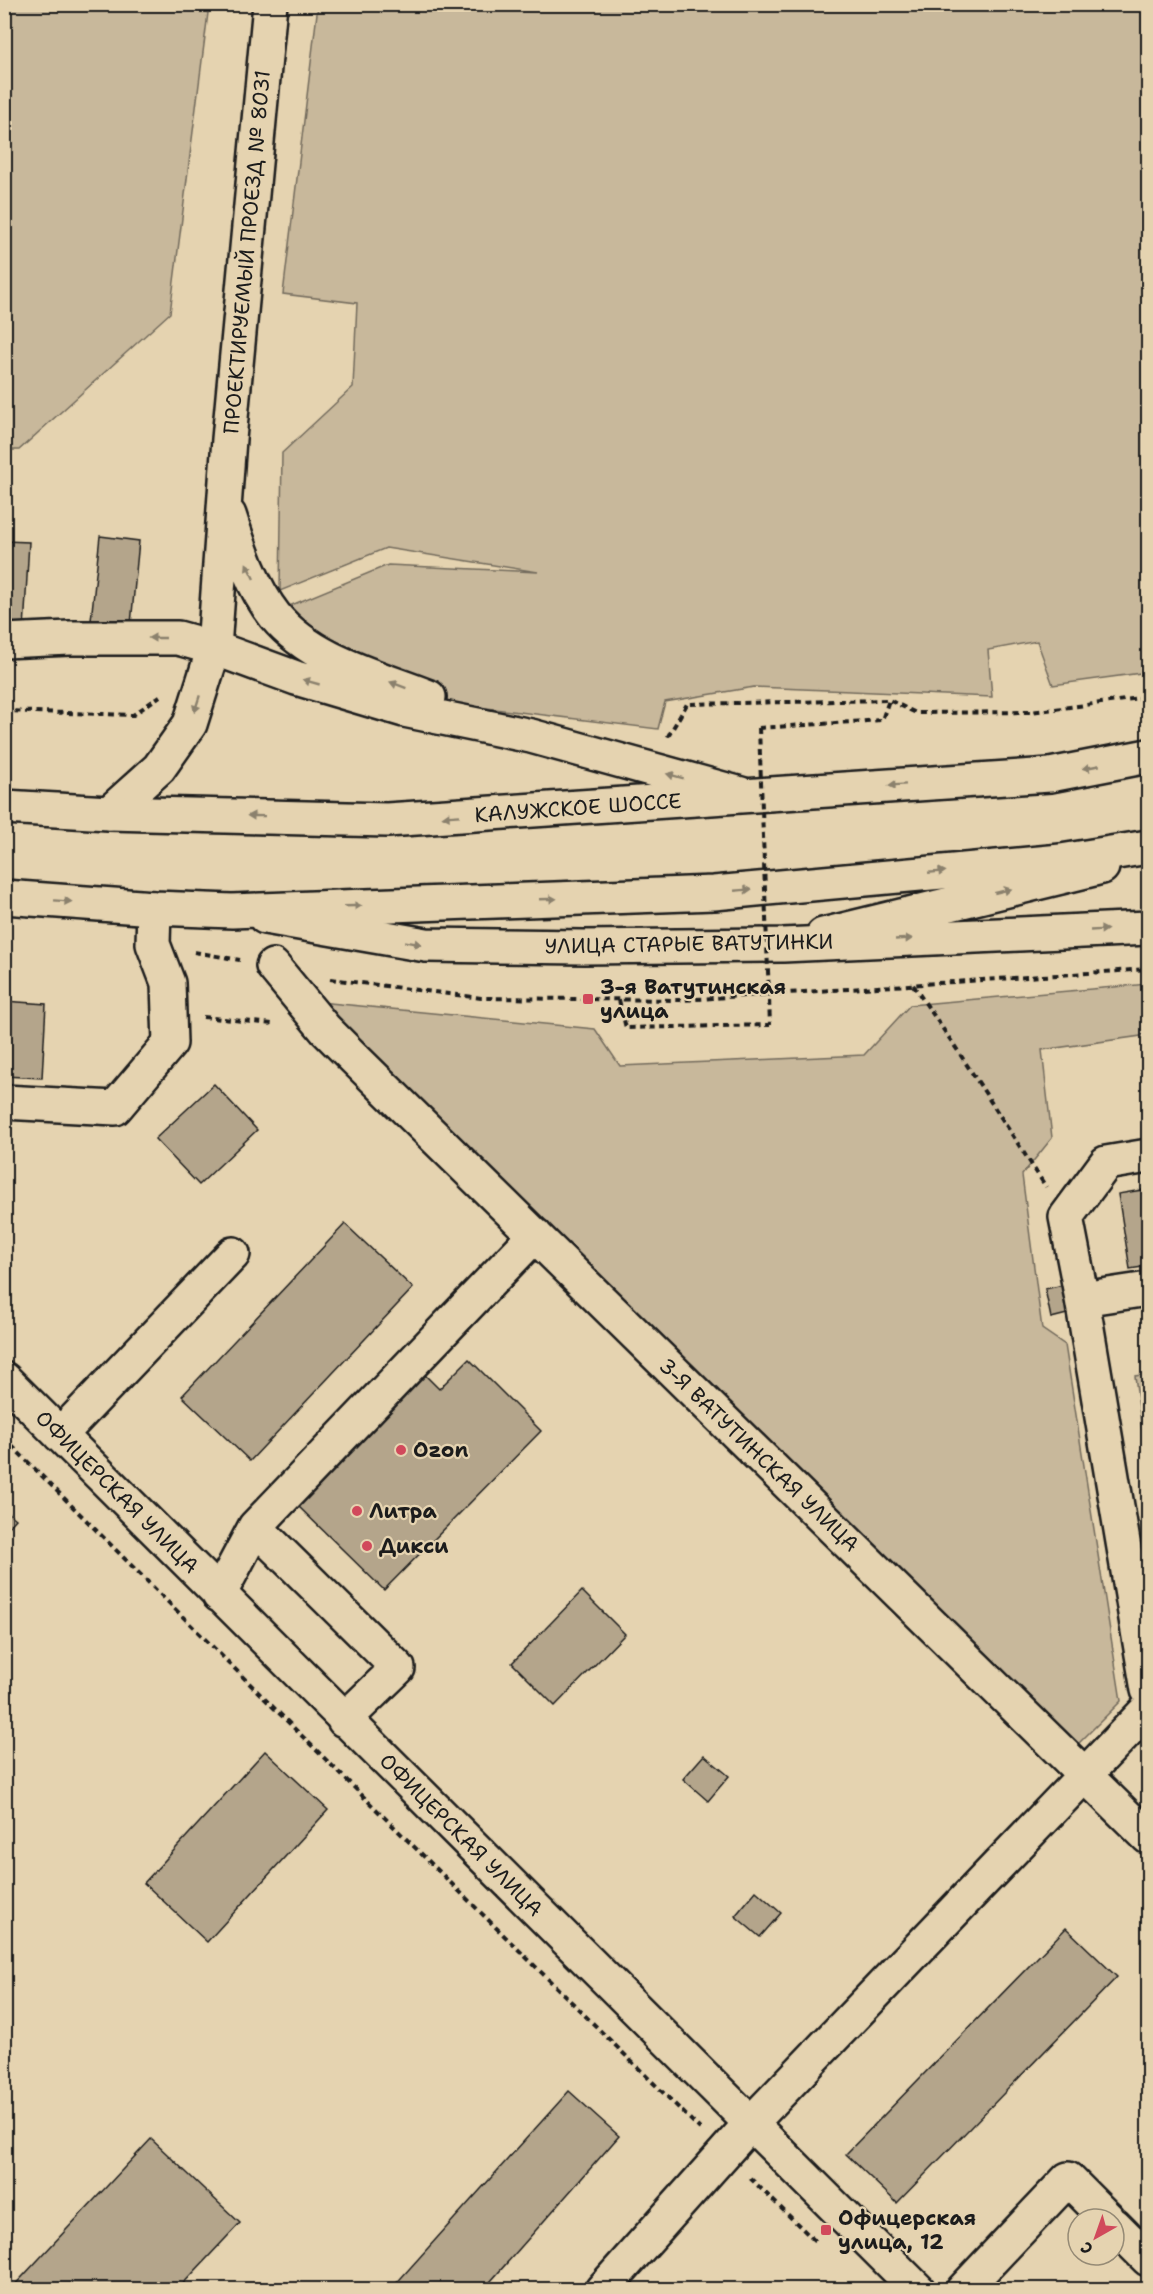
<svg xmlns="http://www.w3.org/2000/svg" width="1153" height="2294" font-family="'Shantell Sans',sans-serif">
<rect width="100%" height="100%" fill="#e5d3b0"/>
<filter id="ink" filterUnits="userSpaceOnUse"><feTurbulence type="fractalNoise" baseFrequency=".0167" numOctaves="2"/><feDisplacementMap in="SourceGraphic" scale="12" xChannelSelector="R" yChannelSelector="G"/><feConvolveMatrix kernelMatrix="1 2 1 2 8 2 1 2 1" color-interpolation-filters="sRGB"/></filter>
<g filter="url(#ink)">
<path fill="#c8b89b" stroke="#726a5c" stroke-width="1.5" d="M5,4L209,5L170,313L19,450H4Z
M318,5H1148V672L1053,685L1037,641L988,650L992,697L754,687L665,702L658,729L438,702L322,648L289,606L388,565L538,572L386,548L280,591L282,453L353,387L357,303L283,294Z
M1148,984V1035L1042,1050L1052,1138L1022,1175L1042,1329L1065,1345L1121,1701L1078,1744L319,1002L595,1029L620,1066L864,1055L910,1005Z
M1148,1374V1479L1135,1376Z"/>
<path fill="#b4a58b" stroke="#1c1c1c" stroke-width="1.5" d="M100,536L139,541L130,634L90,630Z
M4,541L29,542L24,629L4,628Z
M4,1001L46,1004L42,1078L4,1076Z
M214,1084L257,1130L199,1185L155,1139Z
M1148,1189V1266L1130,1269L1118,1194Z
M345,1224L413,1288L250,1461L182,1396Z
M1068,1284L1075,1312L1051,1318L1045,1289Z
M469,1359L541,1431L384,1590L296,1504L424,1374L439,1389Z
M4,1509L16,1519L4,1532Z
M582,1591L625,1634L555,1706L512,1663Z
M265,1751L328,1810L207,1942L144,1883Z
M704,1755L729,1776L708,1801L683,1779Z
M756,1891L781,1913L760,1937L735,1916Z
M1066,1928L1117,1977L897,2203L846,2154Z
M569,2091L619,2136L483,2290H393L392,2288Z
M151,2139L240,2223L177,2290H10Z"/>
<g fill="none" stroke-linecap="round" stroke-linejoin="round">
<defs>
<path id="minor" d="M229,515C240,549 252,587 275,616C312,661 376,676 429,697
M4,641L70,638H178L214,648L296,678L404,710L531,736L741,794
M109,813L159,768L190,724L214,648L229,439L270,4
M823,935L1102,867
M273,966L325,1029L355,1059L1148,1837
M4,1102L115,1108L170,1043L168,983L153,944L154,908
M1148,1156L1106,1163L1066,1217L1082,1299L1148,1690
M1082,1299L1148,1289
M4,1379L918,2290
M60,1435L233,1254
M255,1527L398,1668L344,1720
M219,1595L255,1527L535,1235
M1114,2225L1148,2259
M602,2290L751,2123L1148,1709
M963,2290L1068,2179L1108,2219"/>
<path id="major" d="M265,917L426,945L584,947L783,945L1148,928"/>
<path id="highway" d="M4,807L109,813L387,820L1050,775L1148,756
M4,897L154,908L232,911L714,893L1061,861L1148,847"/>
</defs>
<use href="#minor" stroke="#1c1c1c" stroke-width="38"/>
<use href="#major" stroke="#1c1c1c" stroke-width="38"/>
<use href="#highway" stroke="#1c1c1c" stroke-width="38"/>
<path stroke="#1c1c1c" stroke-width="4" stroke-dasharray="6 4.5" stroke-linecap="butt" d="M4,711L133,715L160,696
M759,728L882,720L889,700
M667,734L669,735L687,704L889,700L916,713L1031,712L1148,697
M194,952L240,960
M330,979L481,998L683,1000L1148,969
M913,985L956,1048L1046,1187
M619,1000L626,1028L770,1025
M203,1017L273,1024
M4,1438L301,1735L700,2129
M750,2178L816,2242"/>
<use href="#minor" stroke="#e5d3b0" stroke-width="33"/>
<use href="#major" stroke="#e5d3b0" stroke-width="33"/>
<use href="#highway" stroke="#e5d3b0" stroke-width="33"/>
<path stroke="#1c1c1c" stroke-width="4" stroke-dasharray="6 4.5" stroke-linecap="butt" d="M759,728L770,1025"/>
</g>
<defs><path id="oneway-solid" d="M-6-.8H1V-3.2L6.5 0L1 3.2V.8H-6Z" transform="scale(1.5)"/></defs>
<g fill="#8b816d">
<use href="#oneway-solid" transform="translate(250 571) rotate(-116)"/>
<use href="#oneway-solid" transform="translate(157 638) rotate(-180)"/>
<use href="#oneway-solid" transform="translate(311 682) rotate(-164)"/>
<use href="#oneway-solid" transform="translate(398 685) rotate(-159)"/>
<use href="#oneway-solid" transform="translate(197 704) rotate(108)"/>
<use href="#oneway-solid" transform="translate(1091 767) rotate(169)"/>
<use href="#oneway-solid" transform="translate(675 776) rotate(-165)"/>
<use href="#oneway-solid" transform="translate(897 785) rotate(176)"/>
<use href="#oneway-solid" transform="translate(256 816) rotate(-179)"/>
<use href="#oneway-solid" transform="translate(451 816) rotate(176)"/>
<use href="#oneway-solid" transform="translate(937 872) rotate(-5)"/>
<use href="#oneway-solid" transform="translate(743 890) rotate(-5)"/>
<use href="#oneway-solid" transform="translate(1003 891) rotate(-14)"/>
<use href="#oneway-solid" transform="translate(548 899) rotate(-2)"/>
<use href="#oneway-solid" transform="translate(63 901) rotate(4)"/>
<use href="#oneway-solid" transform="translate(353 906) rotate(-2)"/>
<use href="#oneway-solid" transform="translate(1099 930) rotate(-3)"/>
<use href="#oneway-solid" transform="translate(904 939) rotate(-3)"/>
<use href="#oneway-solid" transform="translate(413 943) rotate(10)"/>
</g>
</g>
<g fill="#d1495b" stroke="#e5d3b0" stroke-width="2">
<rect x="582" y="993" width="12" height="12" rx="3"/>
<circle cx="401" cy="1450" r="6"/>
<circle cx="357" cy="1511" r="6"/>
<circle cx="367" cy="1546" r="6"/>
<rect x="820" y="2224" width="12" height="12" rx="3"/>
</g>
<g text-anchor="middle" dominant-baseline="central" stroke-width="4.5" stroke-linejoin="round" paint-order="stroke">
<g font-size="21" fill="#1c1c1c" stroke="#e5d3b0">
<text transform="translate(247 252) rotate(-85)">ПРОЕКТИРУЕМЫЙ ПРОЕЗД № 8031</text>
<text transform="translate(578 808) rotate(-4)">КАЛУЖСКОЕ ШОССЕ</text>
<text transform="translate(689 944) rotate(-1)">УЛИЦА СТАРЫЕ ВАТУТИНКИ</text>
<text transform="translate(759 1455) rotate(44)">3-Я ВАТУТИНСКАЯ УЛИЦА</text>
<text transform="translate(117 1492) rotate(45)">ОФИЦЕРСКАЯ УЛИЦА</text>
<text transform="translate(461 1835) rotate(45)">ОФИЦЕРСКАЯ УЛИЦА</text>
</g>
<g font-size="21" font-weight="bold" fill="#1c1c1c" stroke="#e5d3b0" text-anchor="start">
<text x="600" y="987">3-я Ватутинская<tspan x="600" dy="24">улица</tspan></text>
<text x="413" y="1450">Ozon</text>
<text x="369" y="1511">Литра</text>
<text x="379" y="1546">Дикси</text>
<text x="838" y="2218">Офицерская<tspan x="838" dy="24">улица, 12</tspan></text>
</g>
</g>
<rect width="1153" height="2294" fill="none" stroke="#e5d3b0" stroke-width="24"/>
<rect x="12" y="12" width="1129" height="2270" fill="none" stroke="#1c1c1c" stroke-width="2" filter="url(#ink)"/>
<g transform="translate(1096 2237) rotate(220)"><circle r="28" fill="#e5d3b0" stroke="#958a75" stroke-width="1.5"/>
<path d="M0-4.5L10 22L0 15L-10 22Z" fill="#d1495b"/>
<text y="-9" font-size="16" font-weight="bold" text-anchor="middle" fill="#1c1c1c">С</text>
</g>
</svg>
